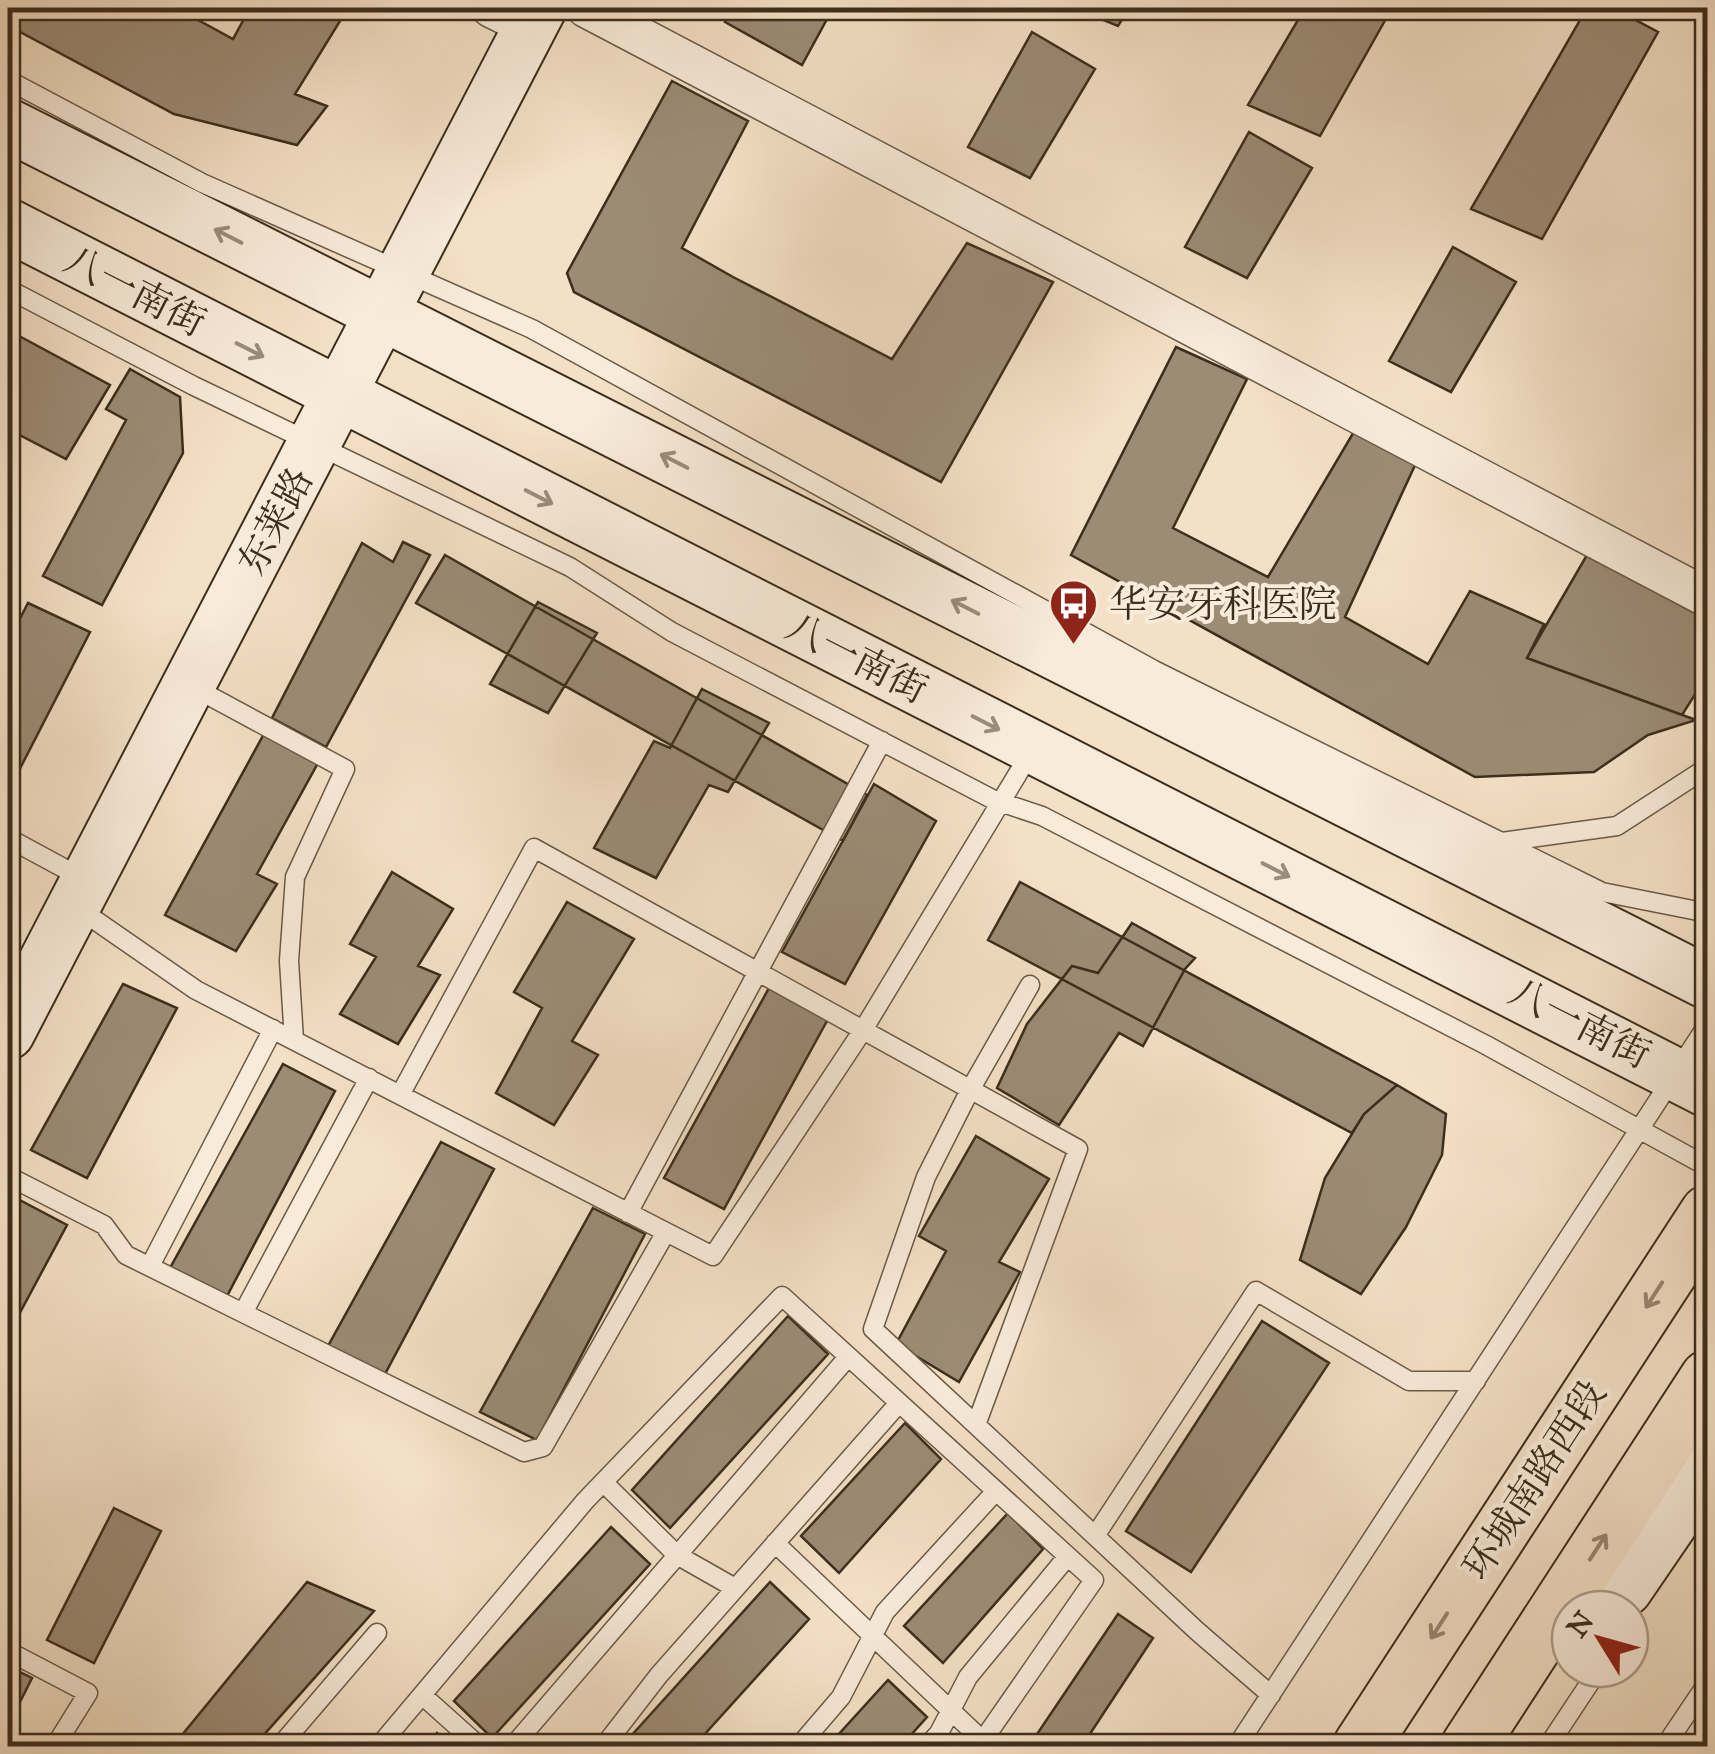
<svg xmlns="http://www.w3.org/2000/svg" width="1715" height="1754" font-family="'IM FELL Great Primer','Noto Serif SC',serif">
<rect width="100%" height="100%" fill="#f4e0c6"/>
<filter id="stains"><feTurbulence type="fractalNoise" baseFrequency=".002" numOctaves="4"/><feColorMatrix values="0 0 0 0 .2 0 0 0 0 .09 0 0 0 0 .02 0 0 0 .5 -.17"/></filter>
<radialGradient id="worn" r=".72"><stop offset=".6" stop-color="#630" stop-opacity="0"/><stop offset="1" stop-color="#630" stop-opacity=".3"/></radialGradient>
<path fill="#9c8b75" stroke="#3c2e1d" stroke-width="2.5" d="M19,8H176L233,39L250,8H348L295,94L327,106L297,145L174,114L9,26Z
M732,8H833L802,65L725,22Z
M1074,8H1129L1118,26Z
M1305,8H1392L1320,136L1248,105Z
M1587,8H1613L1658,32L1542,239L1471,209Z
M1032,32L1095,69L1030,178L968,147Z
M672,81L748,121L682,248L733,277L892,359L967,243L1053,282L941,482L574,292L567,273Z
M1249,132L1312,168L1247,278L1185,247Z
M1453,247L1516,282L1451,392L1389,361Z
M8,330L110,385L66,459L8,429Z
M1176,347L1247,379L1173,528L1268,577L1355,430L1416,463L1345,617L1428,664L1470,591L1544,624L1527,658L1696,720L1648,735L1594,772L1475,777L1071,555Z
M130,369L180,397L183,453L102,605L43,576L126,420L106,409Z
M403,542L430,555L326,747L272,718L362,543L393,562Z
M445,555L867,795L843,841L416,603Z
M1587,555L1708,620V674L1682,715L1527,658Z
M538,602L597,633L548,713L490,684Z
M28,603L90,632L8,792V642Z
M702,689L769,723L728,792L709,785L656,878L594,848L654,741L670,748Z
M265,732L318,763L257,874L277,884L236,951L165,915Z
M874,784L936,821L845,984L782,952Z
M392,872L453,909L418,966L440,975L398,1044L340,1014L376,957L350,944Z
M1020,882L1397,1085L1364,1114L1352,1133L988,940Z
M567,902L634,939L572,1041L598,1055L554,1125L496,1093L542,1008L514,992Z
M1132,923L1195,958L1185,969L1143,1046L1119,1033L1059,1125L997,1088L1027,1024L1072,966L1098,973Z
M123,984L177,1008L87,1178L31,1150Z
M769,988L828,1019L724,1209L664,1178Z
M283,1064L335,1091L227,1296L170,1268Z
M1397,1085L1446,1114L1442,1155L1406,1227L1361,1294L1300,1260L1325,1178L1364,1114Z
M976,1136L1049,1179L999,1262L1020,1272L959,1382L896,1344L946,1251L919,1236Z
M441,1142L494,1169L385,1374L328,1346Z
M14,1197L67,1225L8,1335V1208Z
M593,1208L645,1234L537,1440L480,1412Z
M788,1316L828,1354L670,1528L632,1490Z
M1262,1321L1329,1363L1191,1572L1126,1531Z
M905,1423L941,1459L839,1573L801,1536Z
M114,1508L161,1531L94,1663L47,1640Z
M1008,1513L1043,1549L943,1663L904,1626Z
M611,1527L650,1564L492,1738L454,1701Z
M307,1582L374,1611L254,1746H173Z
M770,1582L809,1619L694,1746H622Z
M1118,1614L1153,1638L1082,1746H1029Z
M8,1666L32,1678L8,1726Z
M888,1680L927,1717L901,1746H828Z
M437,1733L452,1746H425Z"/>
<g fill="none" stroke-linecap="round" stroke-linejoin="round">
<defs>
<path id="lane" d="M8,80L202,183L532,329L1154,670L1602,892L1708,913
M8,289L194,386L570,567L672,632L994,800L1042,816L1486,1045L1708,1167
M193,687L345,769L295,877L289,961L294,1040
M8,838L82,878
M1502,842L1617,826L1708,767
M1030,985L970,1090L926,1177L873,1329L1197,1631L1271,1695
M400,1095L534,848L1078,1149L976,1425
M8,1176L104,1225L126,1255L524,1452L543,1447L666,1232L196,990L79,909
M628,1213L882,741
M666,1232L713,1256L863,1030L1031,752
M150,1266L273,1029
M243,1313L369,1078
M603,1482L677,1555L735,1588
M1095,1536L1256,1291L1409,1381H1476
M775,1543L983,1741
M8,1651L88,1693L55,1746
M422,1695L479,1746
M280,1746L377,1633
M379,1746L585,1501L782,1296L1094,1580L979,1746
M513,1746L848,1357
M604,1746L659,1675L899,1403
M799,1746L841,1697L885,1612L996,1491
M927,1746L939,1733L968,1677L1067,1557
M1237,1746L1708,1024
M1548,1746L1599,1669
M1665,1746L1708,1682"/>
<path id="street" d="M491,8L530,27
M586,8L1708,598"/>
<path id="secondary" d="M8,125L1708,983
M8,225L1708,1091
M8,1033L540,8
M1602,1609L1626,1589L1708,1469"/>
<path id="primary" d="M1361,1746L1708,1213
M1469,1746L1708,1378"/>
</defs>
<use href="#lane" stroke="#6a5a47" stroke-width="21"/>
<use href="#street" stroke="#6a5a47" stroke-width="41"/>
<use href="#secondary" stroke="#3c2e1d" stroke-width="56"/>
<use href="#primary" stroke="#3c2e1d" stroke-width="59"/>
<use href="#lane" stroke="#f8ebda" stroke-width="18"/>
<use href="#street" stroke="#f8ebda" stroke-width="38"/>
<use href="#secondary" stroke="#f8ebda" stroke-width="52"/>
<use href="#primary" stroke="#f4e0c6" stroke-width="55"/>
</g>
<defs><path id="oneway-shaft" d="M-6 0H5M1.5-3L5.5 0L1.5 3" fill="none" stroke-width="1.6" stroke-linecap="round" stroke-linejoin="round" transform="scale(2.5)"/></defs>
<g stroke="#9a8c7c">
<use href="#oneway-shaft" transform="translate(228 236) rotate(-153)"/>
<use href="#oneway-shaft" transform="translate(250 350) rotate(27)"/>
<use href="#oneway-shaft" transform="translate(674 461) rotate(-153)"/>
<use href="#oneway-shaft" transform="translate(539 497) rotate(27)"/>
<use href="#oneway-shaft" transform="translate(965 607) rotate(-153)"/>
<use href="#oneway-shaft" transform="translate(986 723) rotate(27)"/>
<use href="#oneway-shaft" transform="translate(1276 870) rotate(27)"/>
</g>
<g stroke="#988772">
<use href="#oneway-shaft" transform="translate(1654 1295) rotate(123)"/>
<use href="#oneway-shaft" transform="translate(1598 1547) rotate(-57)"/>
<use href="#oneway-shaft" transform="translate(1439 1626) rotate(123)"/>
</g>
<defs>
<symbol id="bus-pin" viewBox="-11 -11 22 30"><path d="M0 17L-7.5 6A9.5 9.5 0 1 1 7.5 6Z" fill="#8f2418" stroke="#f8ebda"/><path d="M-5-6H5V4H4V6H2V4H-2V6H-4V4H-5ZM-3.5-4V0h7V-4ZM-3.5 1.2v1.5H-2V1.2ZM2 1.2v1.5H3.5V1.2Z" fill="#fff"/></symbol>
</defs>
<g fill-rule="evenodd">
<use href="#bus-pin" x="1046" y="576" width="55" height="75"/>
</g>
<g text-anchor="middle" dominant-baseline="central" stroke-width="8" stroke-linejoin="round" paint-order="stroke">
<g font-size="38" fill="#3c2e1d" stroke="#f8ebda">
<text transform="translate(135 291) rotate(27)">八一南街</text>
<text transform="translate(275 521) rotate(-62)">东莱路</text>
<text transform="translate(857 658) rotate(27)">八一南街</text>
<text transform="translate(1580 1023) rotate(27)">八一南街</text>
<text transform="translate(1534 1480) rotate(-57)">环城南路西段</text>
</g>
<g font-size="38" fill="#3c2e1d" stroke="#f8ebda" text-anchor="start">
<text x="1109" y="604">华安牙科医院</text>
</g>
</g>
<rect width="1715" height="1754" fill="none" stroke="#f4e0c6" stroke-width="40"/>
<rect x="10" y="10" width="1695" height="1734" fill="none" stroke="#3c2e1d" stroke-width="5"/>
<rect x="20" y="20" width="1675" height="1714" fill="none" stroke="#3c2e1d" stroke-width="2.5"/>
<g transform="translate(1600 1639) rotate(307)"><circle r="48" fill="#f8ebda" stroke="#ad9f8e" stroke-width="2.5"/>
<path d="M0-8L18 38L0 25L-18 38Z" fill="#8f2418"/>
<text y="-15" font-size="28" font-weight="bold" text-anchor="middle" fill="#3c2e1d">N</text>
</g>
<rect width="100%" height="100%" filter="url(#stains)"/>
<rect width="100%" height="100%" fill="url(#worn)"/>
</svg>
